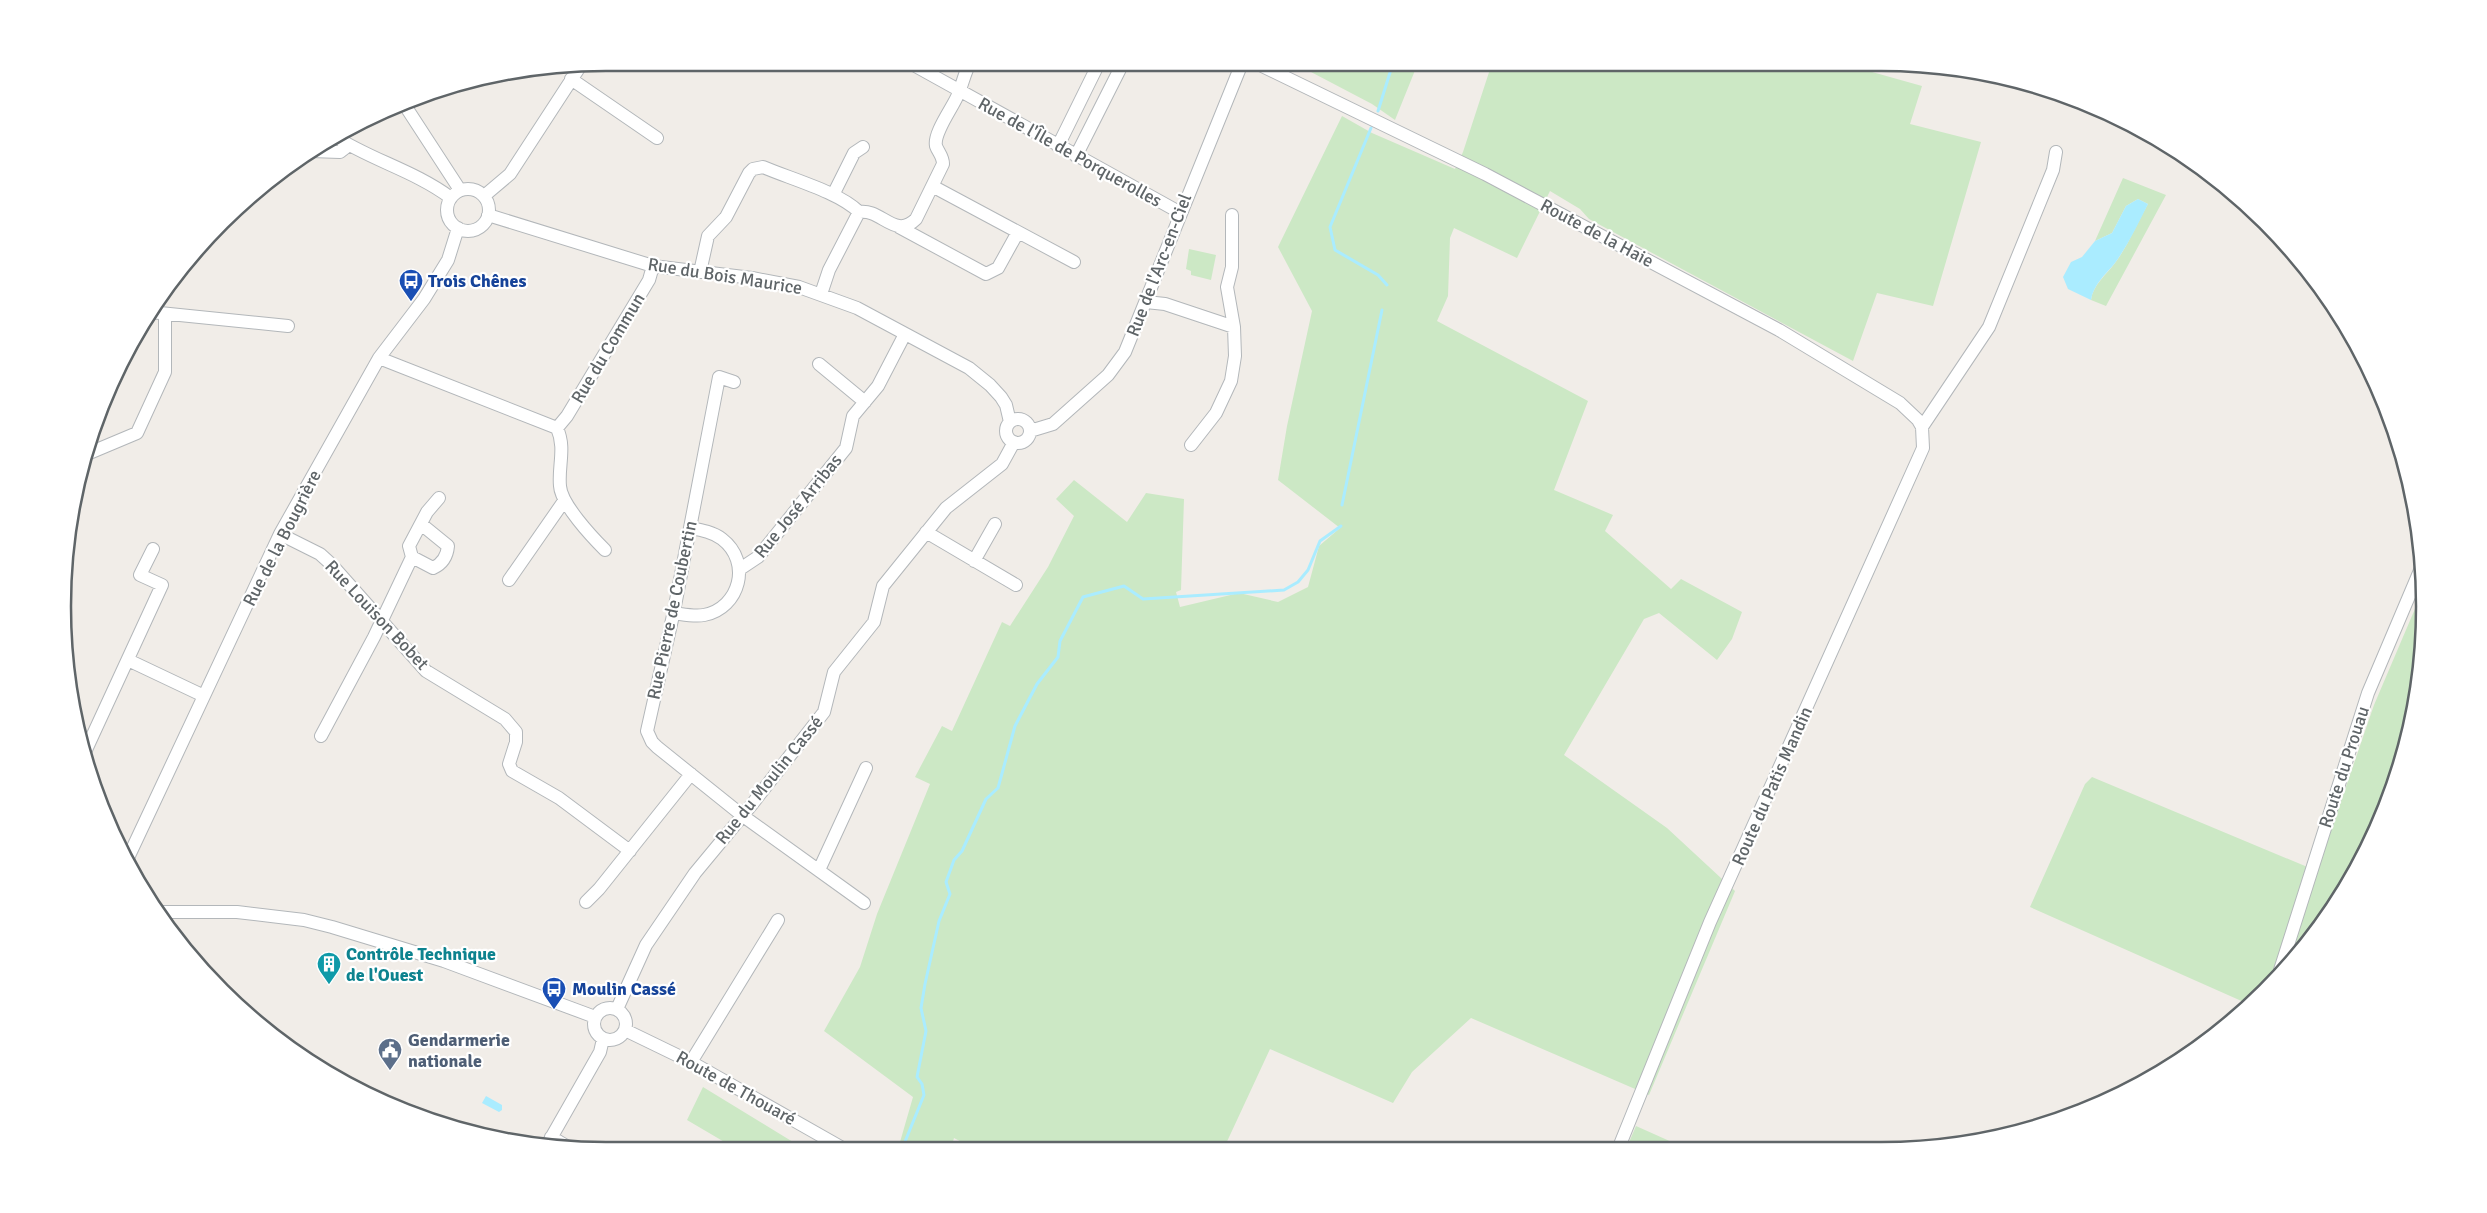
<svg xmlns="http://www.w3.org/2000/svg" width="2487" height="1213" font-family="Signika,sans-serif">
<rect width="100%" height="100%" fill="#f1ede8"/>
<path fill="#cce8c5" d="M1316,63H1418L1395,120L1372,104L1311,72Z
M1492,63H1840L1922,86L1910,124L1981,142L1933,306L1877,293L1853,361L1589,219L1580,209L1550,191L1517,258L1454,228L1450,238L1448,296L1437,321L1588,401L1554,490L1613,515L1605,531L1671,589L1681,579L1742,612L1732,639L1717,660L1659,613L1644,619L1564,755L1667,828L1735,891L1649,1095L1471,1018L1412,1072L1393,1103L1270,1049L1224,1148L975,1149L954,1138L951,1149H898L913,1097L824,1031L860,967L877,914L930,784L915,777L942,726L952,731L1002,622L1010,626L1048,567L1074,516L1056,499L1074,480L1127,522L1146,493L1184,499L1181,590L1176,592L1180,607L1239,593L1278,602L1308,587L1319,546L1340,528L1278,480L1287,426L1312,311L1278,247L1342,116L1372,133L1455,169L1463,152Z
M2123,178L2166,195L2106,306L2091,300C2093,285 2106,275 2115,263C2128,246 2137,223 2148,204L2138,199L2126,206L2112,233L2095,241Z
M1189,249L1216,255L1211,280L1191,275V271L1186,269Z
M2423,590L2424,607L2414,713L2383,815L2312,937L2246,1003L2030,907L2085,784L2092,777L2317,871L2374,705Z
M703,1087L793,1142L816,1150H738L687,1120Z
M1636,1126L1683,1147H1627Z"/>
<path fill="#aaecff" d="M2138,199L2148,204C2138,224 2128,245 2115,263C2106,274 2093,285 2091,300L2068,289L2063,277L2071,262L2082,257L2095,241L2112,233L2126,206Z
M486,1096L502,1105V1110L499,1112L482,1103Z"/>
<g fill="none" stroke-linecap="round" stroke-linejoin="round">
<path stroke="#aaecff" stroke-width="3" d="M1378,111L1393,63
M1371,128L1330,227L1335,250L1378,275L1387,285
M1342,505L1382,310
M902,1149L924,1095L922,1084L917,1077L926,1031L921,1008L925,984L939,921L950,894L946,882L954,860L962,851L986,799L998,788L1015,726L1037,684L1058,657L1060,641L1083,597L1124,586L1143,599L1284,590L1298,582L1308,570L1320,541L1341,526"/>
<defs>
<path id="minor" d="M910,63L1179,212
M1256,63L1485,174L1779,330L1900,403L1918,420L1922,427L1923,448L1710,922L1619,1147
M571,79L657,138
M404,104L460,190
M334,136C371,160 415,171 451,198
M1058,146L1099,63
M311,151L340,152L349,145
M1076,156L1123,63
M934,187L1074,262
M447 210a21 21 0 1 1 42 0a21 21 0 1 1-42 0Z
M833,195L854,153L863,147
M484,196L510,174L581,65
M488,215L653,266L752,278L799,287L857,308L969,368L990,385L1001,397L1006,405L1010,422
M899,227L986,274L998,268L1018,232
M700,272L708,236L726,217L749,173L753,169L763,167C791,179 839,192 859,212
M821,294L829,270L859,212C881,208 895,240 916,219L943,164C943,156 938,152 936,146C933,132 955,105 959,92C963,82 965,72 970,63
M1146,302L1165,304L1234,327
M150,312L288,326
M379,358L557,428C566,448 558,466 560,486C561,504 592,537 605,550
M819,364L865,402
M734,382L719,377L674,611L647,731L652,742L657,747L743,816L864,903
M1006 431a12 12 0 1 1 24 0a12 12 0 1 1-24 0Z
M1922,427L1989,327L2053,170L2056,152
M557,428L567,416L649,280L653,266
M1030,431L1053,424L1108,375L1125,352L1242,63
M1191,445L1216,413L1231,381L1235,356L1234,327L1227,287L1232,267V215
M87,454L137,433L165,372V314
M926,532L1016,585
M280,534L320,554L331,564L426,671L505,719L516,732V742L509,764L512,771L559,798L630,851
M412,557L433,568C442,564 447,557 448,546L421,524
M974,561L995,524
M740,569L758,557L846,448L853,416L878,386L905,334
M509,580L564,501
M673,613C682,614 694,617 704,615C740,608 752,562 722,539C713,532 701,530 690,528
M128,660L204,696
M321,736L374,637L412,557L409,546L427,512L439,498
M85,752L162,585L140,575L153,549
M127,860L280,534L379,358L424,299L448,260L458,228
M819,870L866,768
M586,902L599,889L691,774
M159,912H237L304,920L332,927L444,961L595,1017
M2280,970L2368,693L2421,568
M594 1024a16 16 0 1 1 32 0a16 16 0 1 1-32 0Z
M617,1009L646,945L695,873L753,803L824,712L834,672L874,622L883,586L946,508L1002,464L1014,442
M625,1030L691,1062L846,1150
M691,1062L778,920
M551,1137L568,1147
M547,1145L600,1052L603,1039"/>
</defs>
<use href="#minor" stroke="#b3b7ba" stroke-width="14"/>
<use href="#minor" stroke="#fff" stroke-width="12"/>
</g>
<defs>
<symbol id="bus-pin" viewBox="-11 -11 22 30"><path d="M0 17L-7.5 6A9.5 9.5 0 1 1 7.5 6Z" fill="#1a4fb4" stroke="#fff"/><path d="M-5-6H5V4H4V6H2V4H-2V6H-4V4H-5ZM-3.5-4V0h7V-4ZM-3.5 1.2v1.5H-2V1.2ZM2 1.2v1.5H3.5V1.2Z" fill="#fff"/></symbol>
<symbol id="building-pin" viewBox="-11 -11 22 30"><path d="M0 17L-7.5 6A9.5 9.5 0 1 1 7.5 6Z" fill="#0f9aa8" stroke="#fff"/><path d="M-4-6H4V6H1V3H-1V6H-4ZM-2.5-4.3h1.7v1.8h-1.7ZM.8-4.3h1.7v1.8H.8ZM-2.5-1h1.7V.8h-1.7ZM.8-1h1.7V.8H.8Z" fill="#fff"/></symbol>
<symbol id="civic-pin" viewBox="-11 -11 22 30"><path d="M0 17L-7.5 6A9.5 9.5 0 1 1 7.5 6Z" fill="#5c6f8a" stroke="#fff"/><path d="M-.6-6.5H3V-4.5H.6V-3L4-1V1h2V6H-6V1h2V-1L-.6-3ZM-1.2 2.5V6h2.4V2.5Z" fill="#fff"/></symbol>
</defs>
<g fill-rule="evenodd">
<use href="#bus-pin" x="397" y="267" width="28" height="38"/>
<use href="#building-pin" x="315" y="950" width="28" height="38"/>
<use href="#bus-pin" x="540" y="975" width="28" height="38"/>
<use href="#civic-pin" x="376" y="1036" width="28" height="38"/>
</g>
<g text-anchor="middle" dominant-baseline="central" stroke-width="4.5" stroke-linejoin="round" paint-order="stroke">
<g font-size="18" fill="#5f6568" stroke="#fff">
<text transform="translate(1070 152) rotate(29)">Rue de l'Île de Porquerolles</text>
<text transform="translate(1597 233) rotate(28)">Route de la Haie</text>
<text transform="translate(1159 265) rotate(-69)">Rue de l'Arc-en-Ciel</text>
<text transform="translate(725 276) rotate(9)">Rue du Bois Maurice</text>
<text transform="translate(608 348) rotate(-59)">Rue du Commun</text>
<text transform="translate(798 506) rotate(-51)">Rue José Arribas</text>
<text transform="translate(282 538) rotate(-63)">Rue de la Bougrière</text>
<text transform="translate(672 610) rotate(-78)">Rue Pierre de Coubertin</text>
<text transform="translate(377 615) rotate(47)">Rue Louison Bobet</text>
<text transform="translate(2344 767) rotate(-72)">Route du Prouau</text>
<text transform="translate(769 780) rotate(-51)">Rue du Moulin Cassé</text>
<text transform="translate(1772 786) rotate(-66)">Route du Patis Mandin</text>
<text transform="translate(736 1088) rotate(29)">Route de Thouaré</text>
</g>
<g font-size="18" font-weight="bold" fill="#164399" stroke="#fff" text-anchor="start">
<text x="428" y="281">Trois Chênes</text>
<text x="572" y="989">Moulin Cassé</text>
</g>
<g font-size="18" font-weight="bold" fill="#0d838f" stroke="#fff" text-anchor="start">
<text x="346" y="954">Contrôle Technique<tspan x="346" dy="21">de l'Ouest</tspan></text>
</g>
<g font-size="18" font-weight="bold" fill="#4e5e75" stroke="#fff" text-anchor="start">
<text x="408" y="1040">Gendarmerie<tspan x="408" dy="21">nationale</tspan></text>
</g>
</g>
<path d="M0 0H2487V1213H0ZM606 71H1881A535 535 0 0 1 2416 606V607A535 535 0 0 1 1881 1142H606A535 535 0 0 1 71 607V606A535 535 0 0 1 606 71Z" fill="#fff" fill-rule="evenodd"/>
<path fill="none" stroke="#5f6568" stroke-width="2.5" d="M606 71H1881A535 535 0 0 1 2416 606V607A535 535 0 0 1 1881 1142H606A535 535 0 0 1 71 607V606A535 535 0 0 1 606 71Z"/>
</svg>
